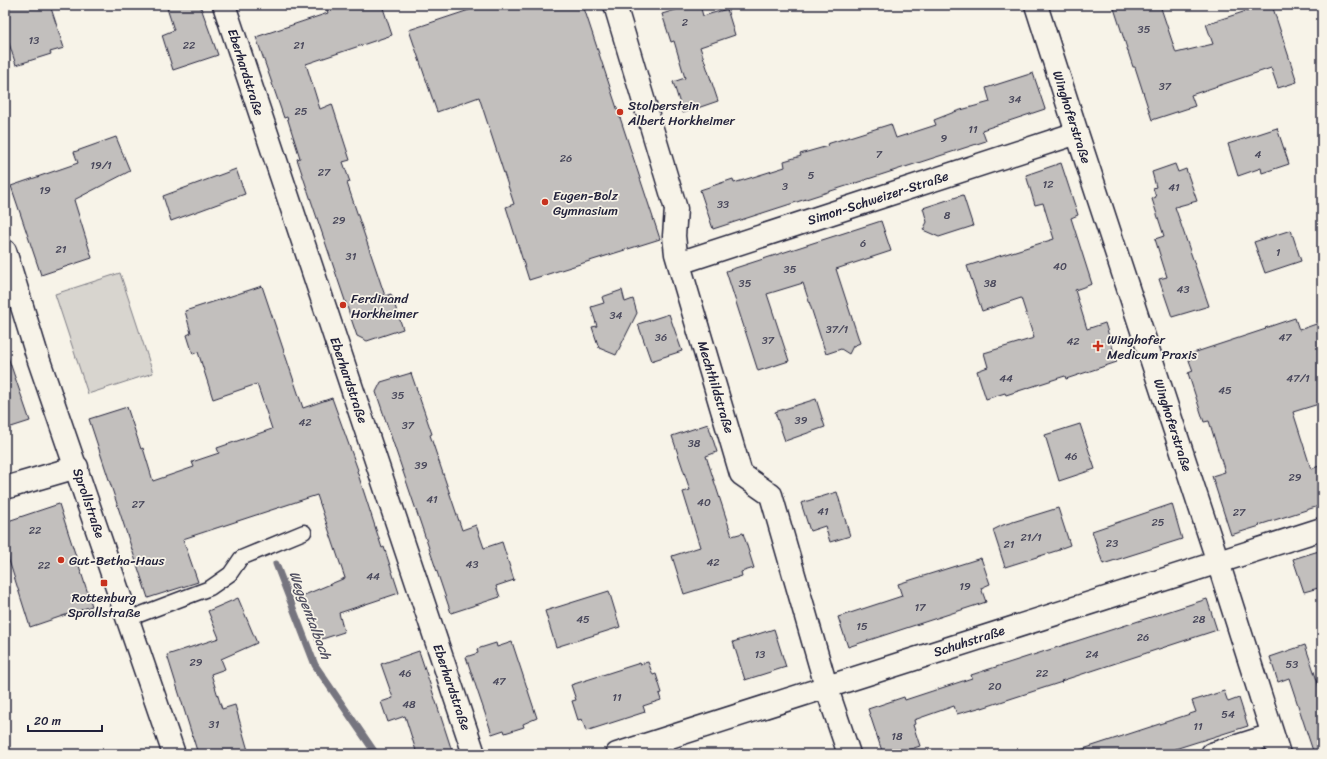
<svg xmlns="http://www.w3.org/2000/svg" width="1327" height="759" font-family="Sriracha,sans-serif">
<rect width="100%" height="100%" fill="#f7f3e8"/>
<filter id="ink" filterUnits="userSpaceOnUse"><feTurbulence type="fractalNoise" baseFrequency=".025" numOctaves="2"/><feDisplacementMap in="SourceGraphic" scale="8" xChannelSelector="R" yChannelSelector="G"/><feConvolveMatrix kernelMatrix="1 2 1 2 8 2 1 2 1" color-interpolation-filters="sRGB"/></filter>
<g filter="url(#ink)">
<path fill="#d8d5cf" stroke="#7d7c85" d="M120,273L153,373L88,394L55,294Z"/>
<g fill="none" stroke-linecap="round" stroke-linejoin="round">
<path stroke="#76747f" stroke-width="7" d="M276,564L315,665L376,754"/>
</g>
<path fill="#c2bfbd" stroke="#22223b" d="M5,5H50L64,48L50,52L51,54L16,65L5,31Z
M166,5H200L218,55L173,70L162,35L174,30Z
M325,5H382L392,35L306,64L320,109L332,104L350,160L343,162L350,182L347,183L385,296L391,294L403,329L367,341L357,336L297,159L300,158L287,117L284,118L256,37L328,13Z
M470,5H583L660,239L529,280L506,207L514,204L479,97L437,112L409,30L472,9Z
M692,5H700L703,16L727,9L735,35L700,47L718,101L683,113L673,82L685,78L674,41L671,42L662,14Z
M1113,5H1160L1176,53L1213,44L1206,24L1265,5H1272L1297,82L1278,88L1271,68L1191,95L1195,106L1152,120L1135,67H1133Z
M1033,73L1045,109L982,130L986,141L713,229L700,190L733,179L734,183L785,167L784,161L801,156L800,154L828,146L827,144L891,124L896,138L936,125L934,120L957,111L990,102L986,88Z
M1277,128L1289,164L1262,173L1261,168L1238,176L1228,144Z
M116,137L130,171L74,200L92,258L41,275L11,186L78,163L74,152Z
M1061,163L1078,215L1071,218L1092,284L1075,290L1087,329L1105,323L1117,362L1066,379L1065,376L1006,395L1005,393L986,399L977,371L988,367L984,353L1034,338L1021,298L982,311L967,266L1054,239L1043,203L1035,205L1026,175Z
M1175,164L1178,172L1186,169L1197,201L1175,207L1209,306L1172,317L1159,279L1167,277L1155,239L1164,236L1152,199L1156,197L1153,188L1156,187L1152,172Z
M236,169L245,194L171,221L163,196Z
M963,195L973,226L939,237L923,230L927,222L923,208Z
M881,221L891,251L836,269L860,343L853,346L849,354L841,349L826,354L803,283L767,294L789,361L758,371L726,271Z
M1291,230L1301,261L1265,273L1254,242Z
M262,286L303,408L332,398L358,470L357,471L382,548L384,547L399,593L339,613L344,632L316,641L302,596L345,578L317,495L183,539L198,582L148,598L89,419L127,407L141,449L143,448L153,481L194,467L192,462L219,453L217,448L272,429L257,384L213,399L198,352L193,354L187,335L191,333L185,311Z
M622,290L625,302L633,299L637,313L616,355L599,348L592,327L597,326L591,307L604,303L602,297Z
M669,314L682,351L651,361L638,324Z
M1295,318L1299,330L1322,322V403L1293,412L1311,469L1322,465V505L1259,525L1260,526L1231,535L1212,476L1225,472L1209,421L1204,422L1188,373L1193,371L1187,355L1266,329L1265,328Z
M8,357L30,421L5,429V358Z
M411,373L432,434L430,435L462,530L476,525L484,548L502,542L514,580L496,586L500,597L451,613L376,392L381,382Z
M816,399L825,427L785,441L775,412Z
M708,424L717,452L706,456L732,536L743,533L754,568L741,572L742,576L684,594L672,556L700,547L683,492L690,490L672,436Z
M1080,424L1095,469L1059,481L1045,435Z
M837,492L850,536L830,542L825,526L810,531L801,503Z
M59,504L92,606L30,627L5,548V522Z
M1172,504L1182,539L1103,564L1092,531Z
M1058,508L1070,545L1059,549V550L1005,567L993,530L1003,525Z
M1322,550V587L1304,592L1293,559Z
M981,558L990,584L981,588L986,602L848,647L838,617L902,596L898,584Z
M609,591L620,627L556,647L545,611Z
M238,598L257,643L221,659L225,669L211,674L222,709L235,705L249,754H198L167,655L219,638L208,611Z
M1207,599L1217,630L1061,681L1062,682L982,708V707L957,714L954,706L914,720L915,724L913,725L920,746L896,754H883L868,709L904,697L905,700L972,678L971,675Z
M774,629L786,667L745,680L733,642Z
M512,642L537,718L523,724L524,727L505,733L504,730L492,734L466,657L478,653L477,649L496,643L497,647Z
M1305,645L1322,695V754H1314L1289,678L1278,682L1270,657Z
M419,651L437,705L453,754H417L405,716L388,722L381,702L393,698L381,664Z
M648,662L653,675L656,674L662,693L659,694L661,700L643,706L645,712L586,731L582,719L578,720L572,701L576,700L571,685L640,663V664Z
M1224,691L1228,702L1239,698L1248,726L1159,754H1081L1080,750L1196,712L1192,701Z"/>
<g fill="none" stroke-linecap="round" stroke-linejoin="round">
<defs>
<path id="lane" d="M128,619L210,588L230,574L241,558L304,532"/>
<path id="street" d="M224,5L474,754
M615,5L676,209L674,236L676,254L741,474L771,495L826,686L849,754
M1036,5L1077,133L1218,562L1279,754
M679,263L1077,133
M5,488L77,467
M617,754L1322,529
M1212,754L1272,735"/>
<path id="secondary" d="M5,251L37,355L174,754"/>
</defs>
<use href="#lane" stroke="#22223b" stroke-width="17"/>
<use href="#street" stroke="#22223b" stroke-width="25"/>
<use href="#secondary" stroke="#22223b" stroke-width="25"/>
<use href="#lane" stroke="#f7f3e8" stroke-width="14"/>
<use href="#street" stroke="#f7f3e8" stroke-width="22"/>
<use href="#secondary" stroke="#f7f3e8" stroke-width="22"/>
</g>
</g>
<g fill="#c8321e" stroke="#f7f3e8" stroke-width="1.5">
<circle cx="620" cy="112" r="4"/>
<circle cx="545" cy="202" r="4"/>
<circle cx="343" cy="305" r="4"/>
<path d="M1096 340h4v4h4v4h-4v4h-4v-4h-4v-4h4z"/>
<circle cx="61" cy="560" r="4"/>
<rect x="100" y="579" width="8" height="8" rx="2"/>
</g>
<g text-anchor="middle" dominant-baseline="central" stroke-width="3.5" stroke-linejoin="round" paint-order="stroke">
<g font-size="11" fill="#4a495c">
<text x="685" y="22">2</text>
<text x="1144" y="29">35</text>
<text x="34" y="40">13</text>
<text x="189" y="45">22</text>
<text x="299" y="45">21</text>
<text x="1165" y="86">37</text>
<text x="1015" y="99">34</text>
<text x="301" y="111">25</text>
<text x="973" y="129">11</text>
<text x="944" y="138">9</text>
<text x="879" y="154">7</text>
<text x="1258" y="154">4</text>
<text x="566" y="158">26</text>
<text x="101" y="165">19/1</text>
<text x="324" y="172">27</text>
<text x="811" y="175">5</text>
<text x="1048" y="184">12</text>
<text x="785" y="186">3</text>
<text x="1174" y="187">41</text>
<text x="45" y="190">19</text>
<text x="723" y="204">33</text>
<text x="947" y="215">8</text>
<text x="339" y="220">29</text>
<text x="863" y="243">6</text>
<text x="61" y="249">21</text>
<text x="1278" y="252">1</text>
<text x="351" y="256">31</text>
<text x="1060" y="266">40</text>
<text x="790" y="269">35</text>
<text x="745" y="283">35</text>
<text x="990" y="283">38</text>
<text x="1183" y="289">43</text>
<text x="616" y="315">34</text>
<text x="837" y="329">37/1</text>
<text x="661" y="337">36</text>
<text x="1285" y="337">47</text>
<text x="768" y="340">37</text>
<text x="1073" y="341">42</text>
<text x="1006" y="378">44</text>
<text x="1298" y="378">47/1</text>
<text x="1225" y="390">45</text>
<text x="398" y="395">35</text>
<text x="801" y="420">39</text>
<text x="305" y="422">42</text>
<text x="408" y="425">37</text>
<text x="694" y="443">38</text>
<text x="1071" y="456">46</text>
<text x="421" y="465">39</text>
<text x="1295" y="477">29</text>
<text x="432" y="499">41</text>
<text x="704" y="502">40</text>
<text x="138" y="504">27</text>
<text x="823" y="511">41</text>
<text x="1239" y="512">27</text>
<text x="1158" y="522">25</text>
<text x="35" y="530">22</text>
<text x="1031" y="537">21/1</text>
<text x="1112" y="543">23</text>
<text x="1009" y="544">21</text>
<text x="713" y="562">42</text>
<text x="472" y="564">43</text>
<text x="44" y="565">22</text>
<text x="373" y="576">44</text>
<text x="965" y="586">19</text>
<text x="920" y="607">17</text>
<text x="583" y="619">45</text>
<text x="1199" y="619">28</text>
<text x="862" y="626">15</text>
<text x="1143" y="637">26</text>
<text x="760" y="654">13</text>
<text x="1092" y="654">24</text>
<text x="196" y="662">29</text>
<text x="1292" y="664">53</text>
<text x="405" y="673">46</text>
<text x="1042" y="673">22</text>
<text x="499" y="681">47</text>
<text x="995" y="686">20</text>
<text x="617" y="697">11</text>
<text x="409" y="704">48</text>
<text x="1228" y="714">54</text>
<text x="214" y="724">31</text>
<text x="1198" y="726">11</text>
<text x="897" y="736">18</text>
</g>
<g font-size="13" fill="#22223b" stroke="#f7f3e8">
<text transform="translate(246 72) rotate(72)">Eberhardstraße</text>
<text transform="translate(1072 117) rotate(72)">Winghoferstraße</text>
<text transform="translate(878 198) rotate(-18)">Simon-Schweizer-Straße</text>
<text transform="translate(349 380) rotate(71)">Eberhardstraße</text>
<text transform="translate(716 387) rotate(73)">Mechthildstraße</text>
<text transform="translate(1173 425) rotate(72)">Winghoferstraße</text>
<text transform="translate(89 503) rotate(71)">Sprollstraße</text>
<text transform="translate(969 641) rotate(-18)">Schuhstraße</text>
<text transform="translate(452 687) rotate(71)">Eberhardstraße</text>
</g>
<g font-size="13" fill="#22223b" stroke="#f7f3e8" text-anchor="start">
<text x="628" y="105">Stolperstein<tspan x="628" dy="15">Albert Horkheimer</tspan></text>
<text x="553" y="195">Eugen-Bolz<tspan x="553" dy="15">Gymnasium</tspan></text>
<text x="351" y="298">Ferdinand<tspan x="351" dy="15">Horkheimer</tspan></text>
<text x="1107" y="339">Winghofer<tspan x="1107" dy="15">Medicum Praxis</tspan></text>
<text x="69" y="560">Gut-Betha-Haus</text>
<text x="104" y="597" text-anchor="middle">Rottenburg<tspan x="104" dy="15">Sprollstraße</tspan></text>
</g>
<g font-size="14" font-style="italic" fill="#535263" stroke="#f7f3e8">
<text transform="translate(310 615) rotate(69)">Weggentalbach</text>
</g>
</g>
<rect width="1327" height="759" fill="none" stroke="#f7f3e8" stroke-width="20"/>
<rect x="10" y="10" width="1307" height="739" fill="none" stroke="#22223b" stroke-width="1.5" filter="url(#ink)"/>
<path d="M28 725v6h74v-6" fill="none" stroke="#22223b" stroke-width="2"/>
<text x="34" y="725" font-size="12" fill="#22223b" stroke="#f7f3e8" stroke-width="3" paint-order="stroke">20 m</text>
</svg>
